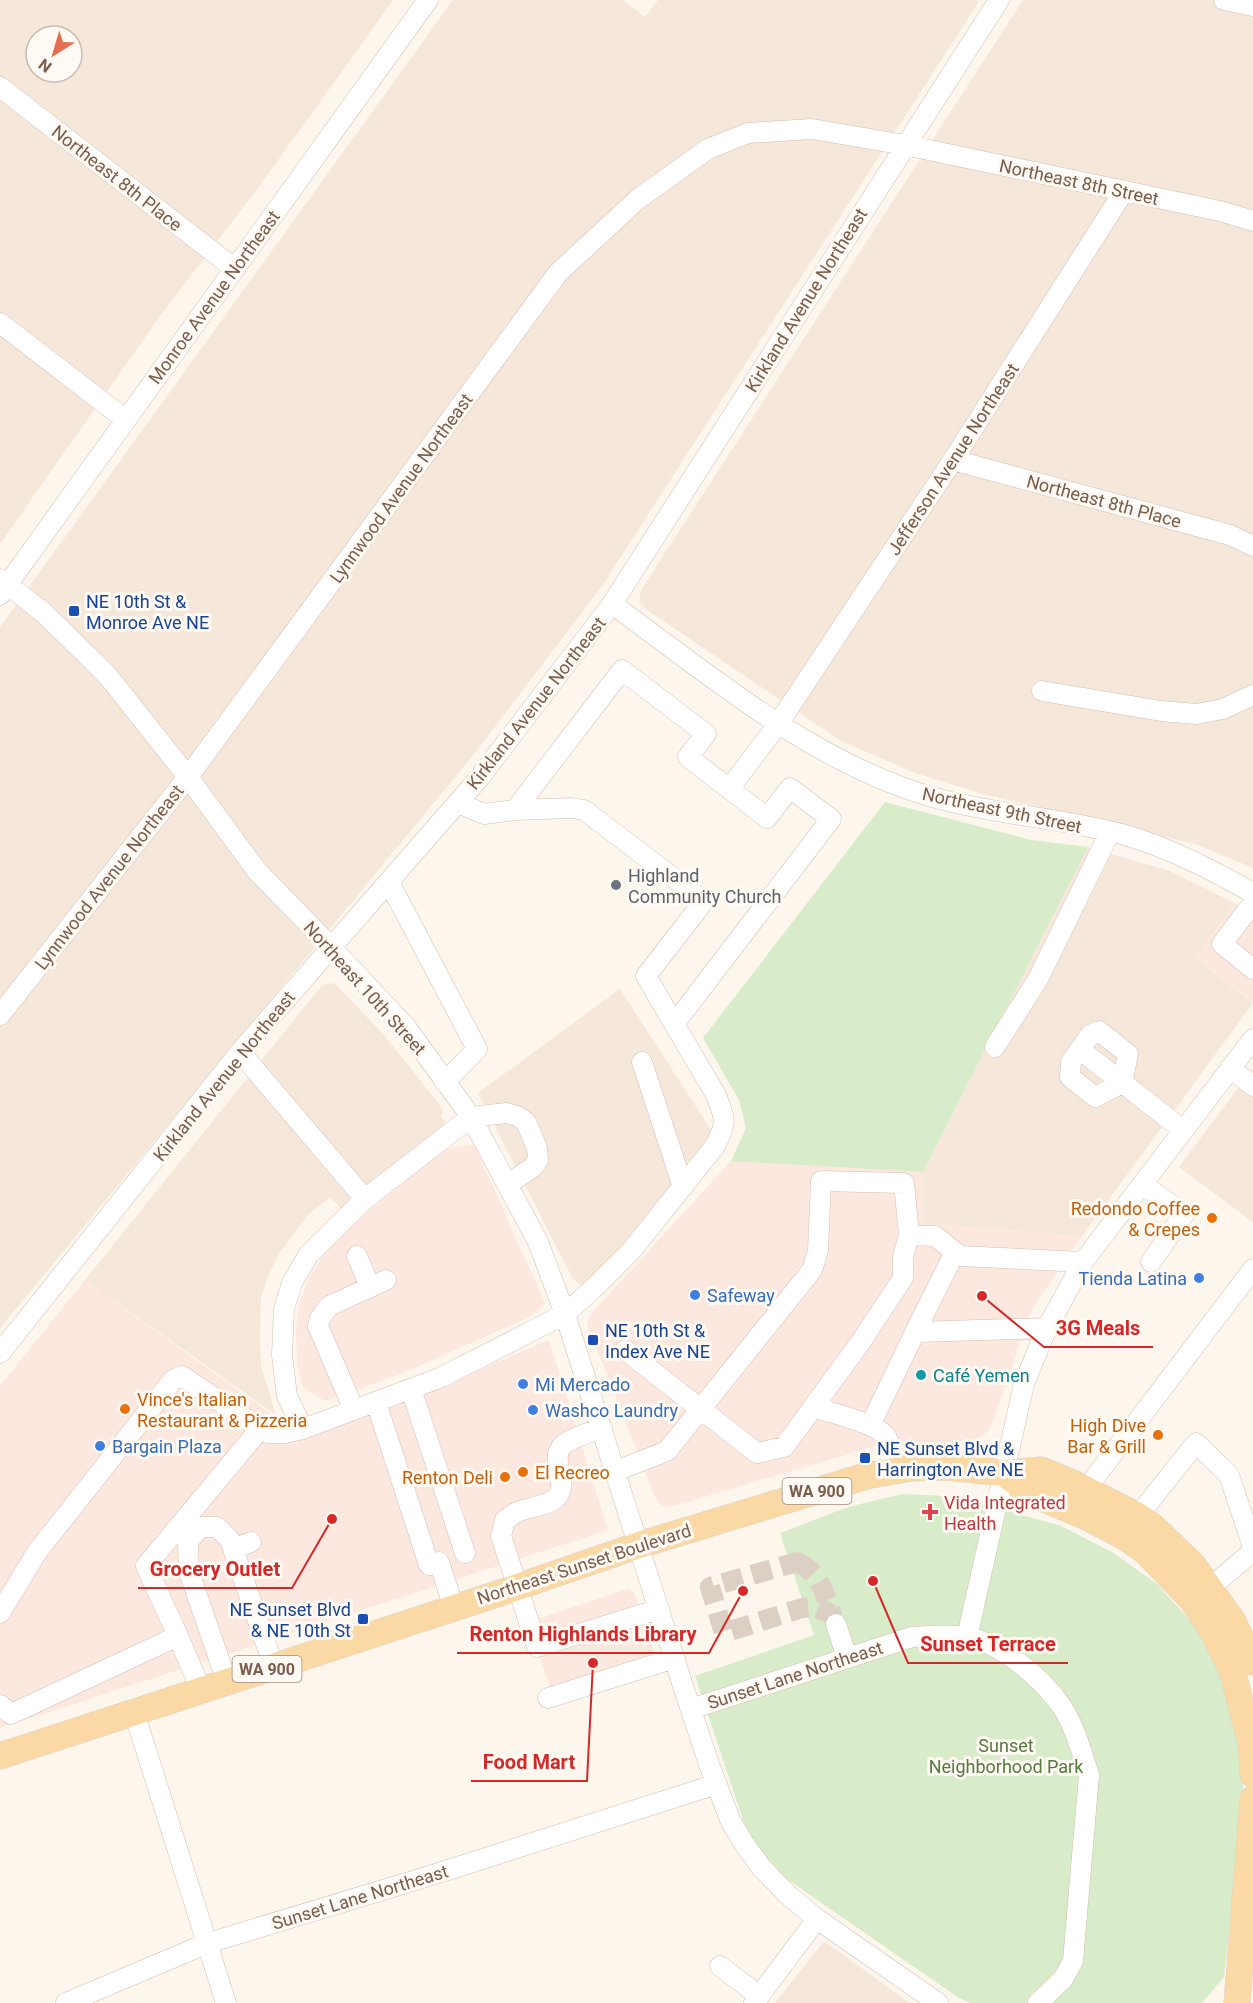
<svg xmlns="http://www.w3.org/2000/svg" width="1253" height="2003" font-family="Roboto,sans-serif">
<rect width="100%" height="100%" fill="#fdf6ec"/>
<path fill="#f5e8da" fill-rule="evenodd" d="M0,0H393L261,184L160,316L0,544ZM36,36H72V72H36Z
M453,0H623L645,17L658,0H978V3L602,586L475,753L0,1328V627Z
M1023,0H1253V868L1198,845L983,794L915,773L841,741L647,610L639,602L641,590Z
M1088,847L1170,871L1235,903L1195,958L1253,1003L1082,1236L924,1223L923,1172Z
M331,983L336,985L384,1035L440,1105L443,1111L441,1118L446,1121L428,1143L341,1209L330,1197L308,1215L280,1252L270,1272L261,1297L260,1333L261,1366L276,1415L85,1280L318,990L323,985Z
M620,989L715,1136L590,1282L581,1285L573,1279L478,1093Z
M1253,1068V1222L1179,1167Z
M824,1941L910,2003H775Z"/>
<path fill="#fde8e0" d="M1235,903L1253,916V1002L1195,958Z
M474,1144L545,1303L539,1310L527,1318L403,1373L325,1401L303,1388L297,1364L296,1329L299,1304L310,1276L327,1250L354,1223L444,1149Z
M731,1161L923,1172L924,1223L1082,1236L1032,1309L990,1429L978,1440L918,1445L885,1443L667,1508L657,1502L587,1324L589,1316Z
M85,1280L300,1435L402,1403L549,1340L608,1530L0,1728V1386Z
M628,1589L634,1592L656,1657L551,1691L528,1622Z"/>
<path fill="#d8ecc9" d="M885,802L1031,840L1088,847L923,1172L731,1161L746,1128L739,1100L703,1038Z
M902,1494L948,1496L1019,1514L1061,1526L1112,1552L1157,1584L1196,1627L1220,1664L1244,1767L1242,1817L1224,1977L1202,2003H971L959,1998L781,1875L761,1854L745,1826L695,1676L814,1635L780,1533L848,1507Z"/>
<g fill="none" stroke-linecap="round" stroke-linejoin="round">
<path stroke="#dcd0c4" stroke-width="20" stroke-dasharray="20 10" stroke-linecap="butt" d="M797,1562C820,1572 824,1593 832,1614L814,1607L802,1608L724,1633L710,1587Z"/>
<defs>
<path id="minor" d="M1224,0L1253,6
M0,87L235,269
M0,323L126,420
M953,460L1230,535L1253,546
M0,579L44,613L108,676L188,777L257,871L331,947L406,1027L471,1117L538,1242L565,1314L683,1686L710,1767L731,1822L745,1845L761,1867L788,1895L817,1919L938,2003
M0,595L428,0
M612,604C703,670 793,746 899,786C971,814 1051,815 1125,835C1170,848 1212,870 1253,893
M1042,691L1161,711L1196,714L1223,709L1253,695
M729,789L778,724L953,460L1124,191
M515,810L622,670L706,734L688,757L767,818L790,788L831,819L675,1023
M389,882L477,1049L445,1082
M1253,903L1222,944L1253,969
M0,1015L188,777L558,273L638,199L708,149L748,133L812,129L905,145L1220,211L1253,221
M1099,1031L1128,1054L1122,1083L1095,1097L1070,1077L1071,1062L1090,1035Z
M995,1047L1038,979L1110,832
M240,1052L365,1199
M1083,1052L1183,1130
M642,1062L683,1187
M1230,1068L1253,1086
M1142,1184L1184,1214L1151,1262
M909,1235L935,1236L960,1256L1083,1262
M357,1256L370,1287
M915,1332L955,1252
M0,1353L240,1052L480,777L612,604L999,0
M411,1389L465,1553
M376,1402L429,1565
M813,1407C828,1412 880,1424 887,1438C891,1447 891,1461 893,1471
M354,1410L318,1326L320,1318L329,1306L386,1280
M870,1426L915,1332L1047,1328
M602,1428C591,1432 572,1437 563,1445C548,1460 571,1482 556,1498C547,1506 528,1507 517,1512C513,1514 509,1518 505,1520L501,1536L537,1647L659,1609
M303,1429L287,1396L282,1355L284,1309L292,1283L309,1254L365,1199L471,1117L507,1113L517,1116L526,1122L537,1148L538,1160L533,1167L508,1184
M616,1471L667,1451L812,1270L818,1251L821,1181L904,1183L909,1235L903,1257V1278L860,1343L784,1447L757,1453L625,1350
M1086,1489L1253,1269
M1138,1516L1196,1443L1229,1475L1253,1547
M233,1549L251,1542
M439,1562L454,1608
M1211,1587L1253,1551
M0,1613L37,1552L173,1380L182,1376L267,1433H285L303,1429L442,1377L565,1314L594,1288L632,1250L715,1146C728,1122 725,1119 716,1095L646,976L704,901L584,810L572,808L515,810L484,814L458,803
M836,1624L847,1658
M178,1636L201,1690
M967,1637L1024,1384L1047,1328L1083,1262L1253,1039
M227,1682L189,1572L188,1541L201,1527H217L230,1540L274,1667
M548,1698L675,1658
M0,1705L11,1714L178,1636L146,1566L260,1429
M691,1709L912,1637C929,1636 949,1634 967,1637C1001,1643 1043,1679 1062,1707C1075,1727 1082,1753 1089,1775L1073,1961L1063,1979L1038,2003
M134,1712L226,2003
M720,1966L759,1996
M66,2003L208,1943L426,1877L717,1784
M754,2003L817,1919"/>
<path id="major" d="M1004,1473L1030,1493L1087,1517L1125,1537L1145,1551L1193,1601L1213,1631L1232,1670L1251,1743L1253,1774
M0,1756L497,1594L639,1545L866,1476L911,1468L947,1467L1004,1473L1041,1470L1075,1484L1138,1516L1151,1525L1193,1565L1232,1620L1253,1662
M1237,2003L1253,1799"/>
</defs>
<use href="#minor" stroke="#d1beb0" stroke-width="21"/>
<use href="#major" stroke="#dad1cd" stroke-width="27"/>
<use href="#minor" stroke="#fff" stroke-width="20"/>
<use href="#major" stroke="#fbd9a5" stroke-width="26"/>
</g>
<g fill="#1a4fb4" stroke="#fffaf3" stroke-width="2">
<rect x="68" y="605" width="12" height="12" rx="3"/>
<rect x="587" y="1334" width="12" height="12" rx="3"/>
<rect x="859" y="1452" width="12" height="12" rx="3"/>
<rect x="357" y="1613" width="12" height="12" rx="3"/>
</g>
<circle fill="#6b7280" stroke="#fffaf3" stroke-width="2" cx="616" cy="885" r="6"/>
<g fill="#e8710a" stroke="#fffaf3" stroke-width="2">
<circle cx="1212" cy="1218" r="6"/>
<circle cx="125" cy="1409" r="6"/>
<circle cx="1158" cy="1435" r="6"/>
<circle cx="523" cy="1472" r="6"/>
<circle cx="505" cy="1477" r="6"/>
</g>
<g fill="#3f7fe0" stroke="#fffaf3" stroke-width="2">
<circle cx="1199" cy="1278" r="6"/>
<circle cx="695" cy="1295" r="6"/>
<circle cx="523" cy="1384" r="6"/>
<circle cx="533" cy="1410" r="6"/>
<circle cx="100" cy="1446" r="6"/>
</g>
<circle fill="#0f9aa8" stroke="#fffaf3" stroke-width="2" cx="921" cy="1375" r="6"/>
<path fill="#e0444e" stroke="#fffaf3" stroke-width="2" d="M927 1503h6v6h6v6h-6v6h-6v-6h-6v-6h6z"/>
<g text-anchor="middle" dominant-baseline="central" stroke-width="6" stroke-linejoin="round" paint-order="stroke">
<g fill="#fffaf3" stroke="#a28b7f" stroke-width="1.5">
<rect x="782.5" y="1478" width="69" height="26" rx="4.5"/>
<rect x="232.5" y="1656" width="69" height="26" rx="4.5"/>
</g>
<g font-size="16" font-weight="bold" fill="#7a5c4d">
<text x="817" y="1491">WA 900</text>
<text x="267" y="1669">WA 900</text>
</g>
<g font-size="18" fill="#7a5c4d" stroke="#fffaf3">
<text transform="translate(117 178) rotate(38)">Northeast 8th Place</text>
<text transform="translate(1079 182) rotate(12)">Northeast 8th Street</text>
<text transform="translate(214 297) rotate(-54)">Monroe Avenue Northeast</text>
<text transform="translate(806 300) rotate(-58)">Kirkland Avenue Northeast</text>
<text transform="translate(953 459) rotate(-57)">Jefferson Avenue Northeast</text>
<text transform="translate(401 488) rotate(-54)">Lynnwood Avenue Northeast</text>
<text transform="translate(1104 501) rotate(15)">Northeast 8th Place</text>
<text transform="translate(536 703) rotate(-52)">Kirkland Avenue Northeast</text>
<text transform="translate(1002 810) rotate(12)">Northeast 9th Street</text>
<text transform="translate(109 877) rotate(-52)">Lynnwood Avenue Northeast</text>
<text transform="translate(365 988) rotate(48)">Northeast 10th Street</text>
<text transform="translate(224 1076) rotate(-51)">Kirkland Avenue Northeast</text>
<text transform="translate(584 1564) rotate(-18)">Northeast Sunset Boulevard</text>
<text transform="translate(795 1675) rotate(-18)">Sunset Lane Northeast</text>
<text transform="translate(360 1897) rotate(-17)">Sunset Lane Northeast</text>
</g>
<g font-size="18" fill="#164399" stroke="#fffaf3" text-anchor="start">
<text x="86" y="601">NE 10th St &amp;<tspan x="86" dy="21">Monroe Ave NE</tspan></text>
<text x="605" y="1330">NE 10th St &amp;<tspan x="605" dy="21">Index Ave NE</tspan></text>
<text x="877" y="1448">NE Sunset Blvd &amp;<tspan x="877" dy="21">Harrington Ave NE</tspan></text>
<text x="351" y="1609" text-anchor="end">NE Sunset Blvd<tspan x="351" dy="21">&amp; NE 10th St</tspan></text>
</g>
<g font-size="18" fill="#5b616d" stroke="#fffaf3" text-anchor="start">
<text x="628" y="875">Highland<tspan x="628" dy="21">Community Church</tspan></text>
</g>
<g font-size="18" fill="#c56008" stroke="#fffaf3" text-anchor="end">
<text x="1200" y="1208">Redondo Coffee<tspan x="1200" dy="21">&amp; Crepes</tspan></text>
<text x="137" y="1399" text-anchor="start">Vince's Italian<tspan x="137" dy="21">Restaurant &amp; Pizzeria</tspan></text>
<text x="1146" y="1425">High Dive<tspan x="1146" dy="21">Bar &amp; Grill</tspan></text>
<text x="535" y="1472" text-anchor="start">El Recreo</text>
<text x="493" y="1477">Renton Deli</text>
</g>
<g font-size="18" fill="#366cbe" stroke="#fffaf3" text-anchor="start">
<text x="1187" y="1278" text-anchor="end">Tienda Latina</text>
<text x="707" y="1295">Safeway</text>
<text x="535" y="1384">Mi Mercado</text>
<text x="545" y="1410">Washco Laundry</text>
<text x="112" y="1446">Bargain Plaza</text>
</g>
<g font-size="18" fill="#0d838f" stroke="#fffaf3" text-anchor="start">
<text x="933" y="1375">Café Yemen</text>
</g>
<g font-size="18" fill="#be3a42" stroke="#fffaf3" text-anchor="start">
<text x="944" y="1502">Vida Integrated<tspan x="944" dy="21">Health</tspan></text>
</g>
<g font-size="18" fill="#537a41" stroke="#fffaf3">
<text x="1006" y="1745">Sunset<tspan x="1006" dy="21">Neighborhood Park</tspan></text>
</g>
</g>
<path fill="none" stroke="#d62828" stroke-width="2" d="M982 1296L1044 1347H1153M332 1519L292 1588H138M743 1591L709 1653H457M873 1581L908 1663H1068M593 1663L587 1781H471"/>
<g fill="#d62828" stroke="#fffaf3" stroke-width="2">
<circle cx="982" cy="1296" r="6"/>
<circle cx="332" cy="1519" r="6"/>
<circle cx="743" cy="1591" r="6"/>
<circle cx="873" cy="1581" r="6"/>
<circle cx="593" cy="1663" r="6"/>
</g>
<g font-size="20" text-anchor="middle" font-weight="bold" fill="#d62828" stroke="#fffaf3" stroke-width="6" stroke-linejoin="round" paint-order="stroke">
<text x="1098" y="1335">3G Meals</text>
<text x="215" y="1576">Grocery Outlet</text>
<text x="583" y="1641">Renton Highlands Library</text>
<text x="988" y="1651">Sunset Terrace</text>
<text x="529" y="1769">Food Mart</text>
</g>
<g transform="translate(54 54) rotate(217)"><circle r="28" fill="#fffaf3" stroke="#cabbb1" stroke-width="1.5"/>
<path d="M0-4.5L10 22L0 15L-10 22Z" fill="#e76f51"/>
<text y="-9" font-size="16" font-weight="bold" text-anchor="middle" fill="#7a5c4d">N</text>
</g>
</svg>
